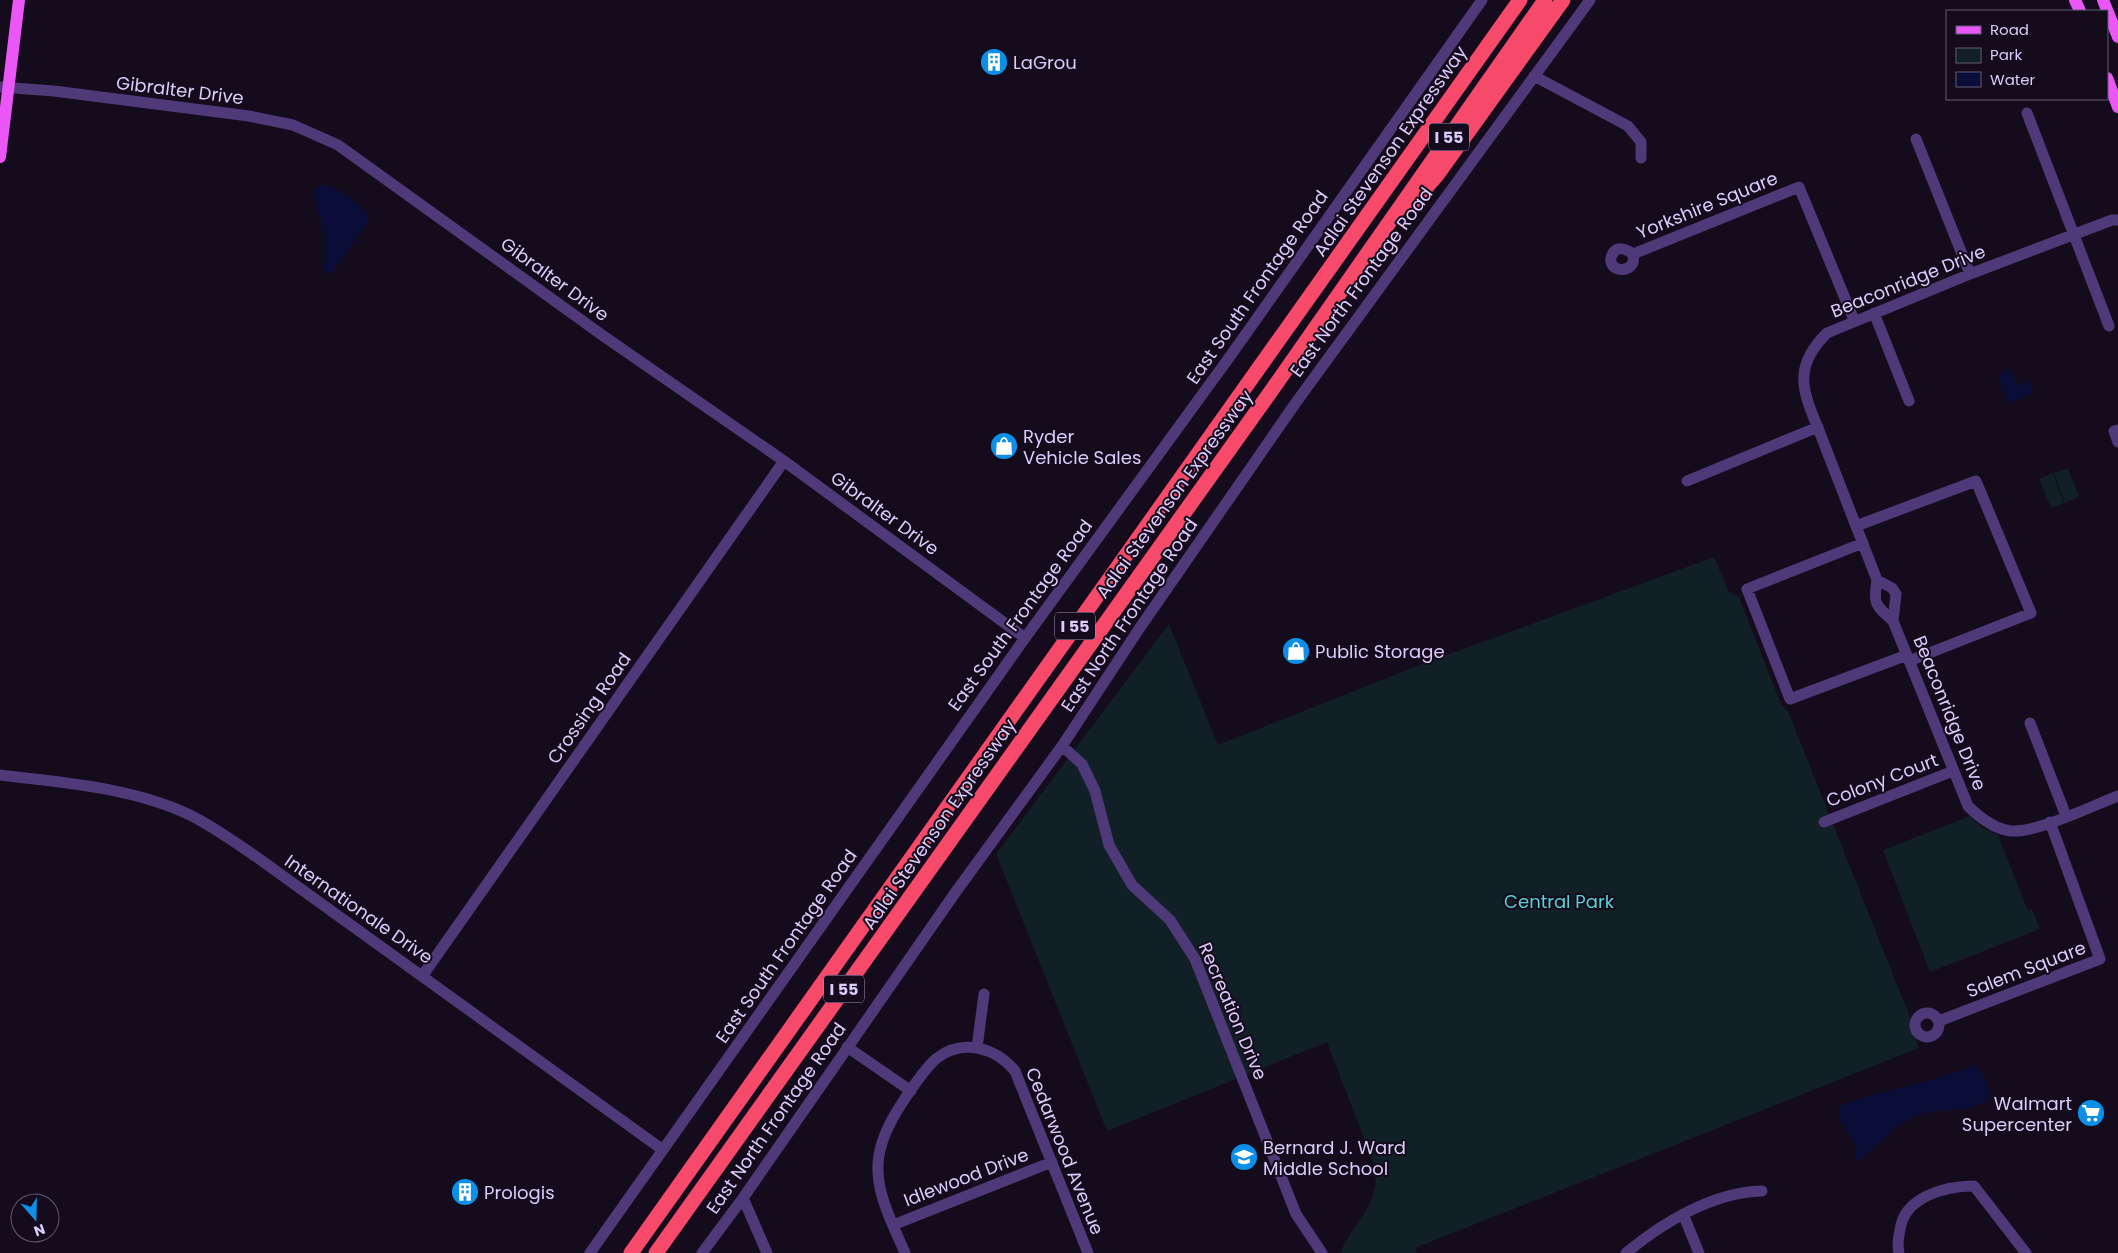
<svg xmlns="http://www.w3.org/2000/svg" width="2118" height="1253" font-family="Poppins,sans-serif">
<rect width="100%" height="100%" fill="#140c1c"/>
<path fill="#102026" d="M2068,468L2079,497L2065,503L2054,473Z
M2053,473L2064,503L2051,508L2039,479Z
M1714,557L1729,592L1739,597L1781,704L1788,711L1911,1020L1910,1025L1919,1048L1415,1248L1417,1253H1340C1355,1220 1380,1206 1375,1167L1327,1042L1107,1131L996,854L1169,624L1218,745L1417,666Z
M1970,816L1982,828L1998,835L2028,911L2032,909L2040,929L1930,972L1883,850Z"/>
<path fill="#0a0d37" d="M320,185C336,186 361,203 369,217L367,223L333,271L329,274L325,272C322,258 325,245 324,232C322,218 314,206 314,191Z
M2010,369L2017,386L2029,381L2034,393L2008,403L1997,375Z
M1976,1065L1986,1081L1990,1096C1973,1116 1945,1107 1924,1113C1898,1121 1878,1145 1858,1162L1856,1160L1855,1146L1837,1112L1840,1106C1884,1089 1931,1083 1976,1065Z"/>
<g fill="none" stroke-linecap="round" stroke-linejoin="round">
<path stroke="#4f3979" stroke-width="11" d="M1534,76L1628,126L1641,142V158
M0,87L54,91L249,116L293,125L338,145L602,335L784,461L1025,638
M2027,113L2109,326
M1916,139L1970,274
M2118,220H2112L1970,274L1827,333C1816,344 1805,359 1804,375C1802,396 1816,421 1823,441C1841,487 1859,533 1877,580C1873,604 1875,605 1893,621L1968,806C1980,818 1994,829 2011,831C2037,833 2092,806 2118,796
M1633,254C1638,276 1604,273 1612,255C1616,245 1627,249 1633,254L1799,187L1854,320
M1874,313L1909,401
M2118,430L2114,431L2118,442
M1687,481L1818,427
M1856,526L1976,481L2031,613L1909,661
M1863,543L1747,589L1790,699L1907,655
M1877,580L1892,588L1896,594L1893,621
M2030,723L2066,816
M1062,746L1082,764L1095,791L1109,845L1132,885L1170,920L1195,959L1296,1214L1322,1253
M0,775C63,783 132,787 190,815C214,827 236,843 258,858L663,1150
M1824,822L1953,771
M423,975L784,461
M1915 1025a12 12 0 1 1 24 0a12 12 0 1 1-24 0Z
M1939,1021L2100,959L2050,822
M847,1047L911,1091
M977,1048L984,994
M743,1198L767,1253
M1683,1214L1699,1253
M893,1225L1052,1162
M590,1253L1025,638L1231,355L1482,0
M702,1253L743,1198L955,893L1062,746L1139,629L1297,401L1590,0
M905,1253C892,1222 873,1189 879,1155C883,1133 894,1115 906,1097C915,1084 925,1068 937,1058C963,1038 996,1048 1015,1071L1088,1253
M1626,1253C1662,1223 1713,1192 1762,1191
M1899,1253C1897,1245 1898,1238 1900,1230C1904,1197 1945,1186 1974,1186L2026,1253"/>
<path stroke="#eb56f7" stroke-width="12" d="M2075,0L2080,11
M2103,0L2118,37
M2107,78L2118,107
M0,157L19,0"/>
<path stroke="#f74a6a" stroke-width="15" d="M1410,206L1437,175L1563,0
M631,1253L1520,0
M656,1253L1274,387L1545,0"/>
</g>
<defs>
<symbol id="building-disc" viewBox="-11 -11 22 22"><circle r="9.5" fill="#0b8fe8" stroke="#140c1c"/><path d="M-4-6H4V6H1V3H-1V6H-4ZM-2.5-4.3h1.7v1.8h-1.7ZM.8-4.3h1.7v1.8H.8ZM-2.5-1h1.7V.8h-1.7ZM.8-1h1.7V.8H.8Z" fill="#fff"/></symbol>
<symbol id="shop-disc" viewBox="-11 -11 22 22"><circle r="9.5" fill="#0b8fe8" stroke="#140c1c"/><path d="M-5-2.5h2.3a2.7 3.5 0 0 1 5.4 0H5L5.5 6h-11ZM-1.5-2.5h3a1.5 2.3 0 0 0-3 0Z" fill="#fff"/></symbol>
<symbol id="supermarket-disc" viewBox="-11 -11 22 22"><circle r="9.5" fill="#0b8fe8" stroke="#140c1c"/><path d="M-6-5.5h2.5l.6 2H6L4.5 2H-2.5L-4.4-4H-6ZM-1.5 3.2a1.3 1.3 0 1 0 .1 0ZM3 3.2a1.3 1.3 0 1 0 .1 0Z" fill="#fff"/></symbol>
<symbol id="school-disc" viewBox="-11 -11 22 22"><circle r="9.5" fill="#0b8fe8" stroke="#140c1c"/><path d="M0-5L7-2L0 1L-7-2ZM-4 1L0 2.5L4 1V4Q0 6-4 4Z" fill="#fff"/></symbol>
</defs>
<g fill-rule="evenodd">
<use href="#building-disc" x="978" y="46" width="32" height="32"/>
<use href="#shop-disc" x="988" y="430" width="32" height="32"/>
<use href="#shop-disc" x="1280" y="635" width="32" height="32"/>
<use href="#supermarket-disc" x="2075" y="1097" width="32" height="32"/>
<use href="#school-disc" x="1228" y="1141" width="32" height="32"/>
<use href="#building-disc" x="449" y="1176" width="32" height="32"/>
</g>
<g text-anchor="middle" dominant-baseline="central" stroke-width="4" stroke-linejoin="round" paint-order="stroke">
<g fill="#140c1c" stroke="#a291ba" stroke-width="1">
<rect x="1429" y="123.5" width="40" height="27" rx="4"/>
<rect x="1055" y="612.5" width="40" height="27" rx="4"/>
<rect x="824" y="975.5" width="40" height="27" rx="4"/>
</g>
<g font-size="16" font-weight="bold" fill="#dfcafd">
<text x="1449" y="137">I 55</text>
<text x="1075" y="626">I 55</text>
<text x="844" y="989">I 55</text>
</g>
<g font-size="18" fill="#dfcafd" stroke="#140c1c" text-anchor="start">
<text x="1013" y="62">LaGrou</text>
<text x="1023" y="436">Ryder<tspan x="1023" dy="21">Vehicle Sales</tspan></text>
<text x="1315" y="651">Public Storage</text>
<text x="2072" y="1103" text-anchor="end">Walmart<tspan x="2072" dy="21">Supercenter</tspan></text>
<text x="1263" y="1147">Bernard J. Ward<tspan x="1263" dy="21">Middle School</tspan></text>
<text x="484" y="1192">Prologis</text>
</g>
<g font-size="18" fill="#dfcafd" stroke="#140c1c">
<text transform="translate(180 90) rotate(7)">Gibralter Drive</text>
<text transform="translate(1390 151) rotate(-55)">Adlai Stevenson Expressway</text>
<text transform="translate(1707 205) rotate(-22)">Yorkshire Square</text>
<text transform="translate(555 279) rotate(36)">Gibralter Drive</text>
<text transform="translate(1908 281) rotate(-22)">Beaconridge Drive</text>
<text transform="translate(1361 282) rotate(-54)">East North Frontage Road</text>
<text transform="translate(1257 287) rotate(-55)">East South Frontage Road</text>
<text transform="translate(1174 494) rotate(-54)">Adlai Stevenson Expressway</text>
<text transform="translate(885 513) rotate(36)">Gibralter Drive</text>
<text transform="translate(1020 615) rotate(-54)">East South Frontage Road</text>
<text transform="translate(1129 615) rotate(-56)">East North Frontage Road</text>
<text transform="translate(589 708) rotate(-55)">Crossing Road</text>
<text transform="translate(1950 713) rotate(68)">Beaconridge Drive</text>
<text transform="translate(1882 780) rotate(-21)">Colony Court</text>
<text transform="translate(939 824) rotate(-55)">Adlai Stevenson Expressway</text>
<text transform="translate(359 909) rotate(35)">Internationale Drive</text>
<text transform="translate(786 946) rotate(-55)">East South Frontage Road</text>
<text transform="translate(2026 969) rotate(-21)">Salem Square</text>
<text transform="translate(1233 1011) rotate(67)">Recreation Drive</text>
<text transform="translate(776 1118) rotate(-55)">East North Frontage Road</text>
<text transform="translate(1065 1151) rotate(68)">Cedarwood Avenue</text>
<text transform="translate(966 1177) rotate(-21)">Idlewood Drive</text>
</g>
<g font-size="18" fill="#5ad2d8" stroke="#140c1c">
<text x="1559" y="901">Central Park</text>
</g>
</g>
<rect x="1946" y="10" width="162" height="90" fill="#140c1c" stroke="#655876"/>
<rect x="1956" y="26" width="25" height="8" fill="#eb56f7" stroke="#655876"/>
<text x="1990" y="35" font-size="15" fill="#dfcafd">Road</text>
<rect x="1956" y="48" width="25" height="15" fill="#102026" stroke="#655876"/>
<text x="1990" y="60" font-size="15" fill="#dfcafd">Park</text>
<rect x="1956" y="72" width="25" height="15" fill="#0a0d37" stroke="#655876"/>
<text x="1990" y="85" font-size="15" fill="#dfcafd">Water</text>
<g transform="translate(35 1218) rotate(160)"><circle r="24" fill="#140c1c" stroke="#655876"/>
<path d="M0-4L9 19L0 12L-9 19Z" fill="#0b8fe8"/>
<text y="-8" font-size="14" font-weight="bold" text-anchor="middle" fill="#dfcafd">N</text>
</g>
</svg>
